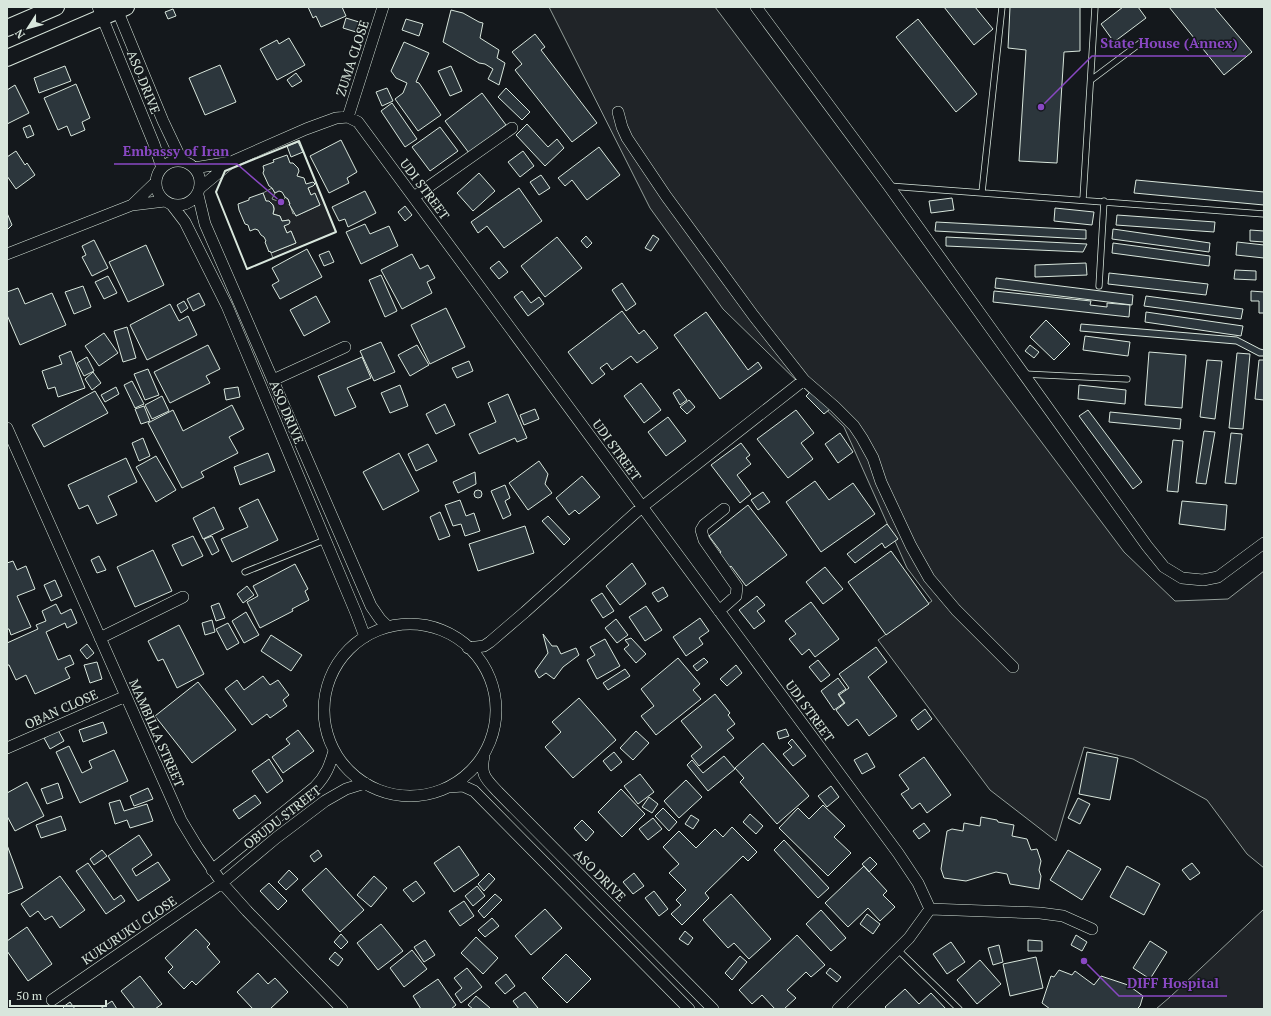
<svg xmlns="http://www.w3.org/2000/svg" width="1271" height="1016" font-family="'PT Serif',serif">
<rect width="100%" height="100%" fill="#14181c"/>
<path fill="#202428" stroke="#939e99" d="M549,7H715L1124,552L1175,601L1228,599L1264,571V868L1247,854L1207,800L1133,759L1084,747L1056,841L990,790L878,640L932,601L907,568L844,427L723,309L650,208Z
M316,183L336,232L273,258L271,253L296,243L291,231L287,233L284,226L290,222L289,220L282,221L280,216L273,214C276,207 273,202 266,201L263,193L272,188L275,193L272,199L283,203L285,197L288,199L293,214L295,213L296,216L320,205L315,194L311,195L308,188Z
M1264,909V1009H1156L1170,997Z"/>
<path fill="#2c363c" stroke="#d8e6dc" d="M308,7H342L346,16L321,27L316,16L313,18Z
M944,7H975L993,29L974,45Z
M1010,7H1080V51L1064,52L1057,163L1019,161L1026,50L1008,48Z
M1123,7H1138L1146,18L1114,42L1101,24Z
M1169,7H1214L1252,52L1224,75Z
M173,9L176,16L168,19L165,12Z
M451,10L463,13L479,22L483,23L480,38L499,50L497,58L505,63L499,85L488,79L493,69L485,64L479,63L443,42Z
M346,18L359,22L356,32L343,28Z
M406,19L423,24L419,36L402,30Z
M918,19L977,94L956,112L896,37Z
M535,34L545,47L541,50L597,123L572,142L515,70L522,64L512,52Z
M289,38L305,65L277,80L260,49L277,40L279,44Z
M404,42L429,53L416,82L419,83L441,115L418,131L395,99L403,93L407,83L396,78L391,71Z
M220,65L236,102L205,115L189,78Z
M65,66L71,81L39,93L34,78Z
M451,66L462,91L450,96L438,71Z
M296,73L302,81L292,87L287,80Z
M76,84L90,118L82,122L85,130L71,136L67,126L58,130L44,98Z
M15,85L29,113L7,124V90Z
M387,88L393,101L382,106L376,92Z
M506,88L530,112L522,120L498,97Z
M482,93L506,125L469,153L445,121Z
M392,103L417,139L405,147L381,111Z
M527,124L548,147L557,139L564,148L545,166L516,135Z
M30,125L34,135L27,138L23,128Z
M440,127L458,151L430,171L412,147Z
M341,140L357,172L347,178L349,183L329,193L310,156Z
M298,142L303,152L291,157L287,146Z
M599,147L620,175L587,200L572,180L565,186L558,178Z
M16,151L25,165L27,163L35,175L16,189L7,176V157Z
M523,151L534,166L520,177L508,162Z
M287,155L290,163H293L298,168L299,171L297,176L304,178L306,184L313,182L315,184L313,186L308,188L311,195L315,193L320,205L296,216L289,204H290L288,199L285,197L282,192L279,191L275,193L272,188L269,186L263,173L264,170L263,166L274,162L273,160Z
M479,173L495,191L473,211L457,193Z
M541,175L550,188L539,195L530,182Z
M1136,180L1264,192V205L1134,193Z
M519,188L542,221L504,248L487,226L478,233L471,222Z
M365,191L376,213L348,227L345,219L339,221L332,207Z
M263,193L266,201H269L273,205L274,209L273,214L280,216L282,221L289,220L290,222L289,224L284,226L287,233L291,231L296,243L271,253L270,251L269,252L265,242L266,241L264,237L261,235L258,230L255,229L250,231L248,225L245,224L239,210L238,204L249,200V198Z
M952,198L954,210L931,213L929,201Z
M405,206L412,215L405,221L398,212Z
M1055,208L1094,212L1092,225L1054,221Z
M7,213L12,225L7,230Z
M1117,215L1215,222L1214,232L1116,225Z
M936,222L1086,230V239L935,231Z
M365,224L370,234L389,226L398,246L361,264L346,232Z
M1113,229L1210,243L1209,252L1112,239Z
M1250,230L1264,231V242L1250,241Z
M653,235L659,239L651,251L645,248Z
M586,236L592,243L587,248L581,241Z
M557,237L582,268L545,297L521,266Z
M946,237L1087,244L1083,252L946,246Z
M94,240L108,268L92,276L82,257L86,255L82,246Z
M1237,242L1264,245V258L1236,255Z
M1113,243L1210,256L1209,266L1112,253Z
M146,245L164,285L128,302L109,262Z
M307,249L322,277L280,299L272,285L279,281L272,268Z
M329,251L334,262L324,266L319,255Z
M412,254L420,269L428,265L435,278L427,282L432,293L402,309L381,270Z
M499,261L508,272L499,279L490,268Z
M1086,263L1087,275L1035,277V265Z
M1235,270L1256,271V280L1234,279Z
M1109,273L1208,284L1206,295L1108,284Z
M381,275L397,311L385,317L369,280Z
M108,276L117,293L104,299L95,282Z
M996,278L1133,295L1132,305L995,288Z
M622,283L636,304L626,311L612,290Z
M83,286L91,307L74,314L65,292Z
M18,288L25,304L52,293L66,325L20,345L7,315V292Z
M522,291L531,303L539,297L544,304L528,316L514,297Z
M994,291L1091,301L1090,305L1107,307V303L1130,305L1129,317L993,302Z
M1251,291L1264,292V313H1259V301H1251Z
M199,293L205,305L193,311L187,299Z
M316,296L330,322L304,336L290,310Z
M1146,296L1243,309L1241,319L1144,306Z
M184,301L188,308L181,313L177,305Z
M170,304L179,321L188,316L197,335L147,360L130,325Z
M446,308L465,347L430,364L411,325Z
M622,311L639,334L644,330L658,348L637,363L631,356L612,370L607,363L600,368L605,374L592,384L568,352Z
M706,312L748,370L758,362L762,368L720,399L674,335Z
M1146,312L1243,326L1241,336L1145,322Z
M1046,320L1070,344L1054,360L1030,337Z
M1081,324L1237,337L1260,349L1264,350V356H1259L1236,344L1080,331Z
M127,327L136,358L123,362L114,331Z
M104,333L118,353L99,366L85,346Z
M1085,336L1130,342L1128,356L1083,350Z
M381,342L395,372L374,381L360,351Z
M208,345L220,369L206,376L210,383L170,403L154,372Z
M417,345L429,365L410,376L398,355Z
M1030,345L1039,352L1034,358L1025,351Z
M71,351L85,388L58,397L55,387L48,389L42,371L62,364L59,356Z
M1149,352L1186,355L1182,408L1145,405Z
M1237,353L1250,354L1243,429L1229,428Z
M87,357L94,371L84,376L77,363Z
M362,357L371,378L347,388L356,407L335,416L318,376Z
M1207,360L1222,361L1215,419L1200,417Z
M1259,360H1264V400L1255,399Z
M469,361L473,371L457,378L452,368Z
M148,369L159,395L145,400L134,374Z
M93,372L101,383L92,390L85,379Z
M132,381L144,404L135,408L124,385Z
M641,383L661,410L644,423L624,396Z
M400,385L408,406L390,413L381,393Z
M1079,385L1126,390L1125,404L1078,399Z
M116,387L119,394L105,402L101,395Z
M238,387L240,397L226,400L224,389Z
M679,389L687,400L680,405L673,393Z
M812,390L830,409L824,414L806,396Z
M95,391L108,413L44,447L32,425Z
M508,394L527,438L517,442L515,438L479,454L469,434L496,422L488,403Z
M162,396L169,411L152,419L145,405Z
M689,400L695,407L687,414L680,407Z
M445,404L455,425L436,434L426,414Z
M232,405L244,429L229,437L238,453L201,472L204,477L182,488L148,423L173,410L183,431Z
M144,406L150,421L141,424L135,409Z
M535,409L539,419L524,425L520,415Z
M796,410L814,433L801,443L813,459L788,478L757,439Z
M1088,410L1142,482L1133,489L1079,416Z
M1110,412L1181,419L1180,429L1109,422Z
M668,417L686,441L666,456L648,432Z
M1204,431L1215,432L1206,484L1196,483Z
M840,433L853,452L838,463L825,444Z
M1231,433L1242,434L1236,484L1225,483Z
M143,438L150,456L139,461L132,443Z
M1173,440L1183,441L1178,492L1167,491Z
M741,443L750,455L746,458L751,464L737,475L751,494L740,503L711,465Z
M428,444L437,461L416,471L408,454Z
M268,453L275,471L240,485L234,467Z
M399,453L419,491L383,510L363,472Z
M156,456L176,490L156,502L136,467Z
M126,458L137,482L108,496L117,515L97,524L88,505L79,509L68,485Z
M539,461L548,474L545,484L552,493L528,510L509,483Z
M475,472L476,484L458,493L453,482Z
M582,476L600,497L579,514L575,510L569,515L556,498Z
M815,481L829,500L853,483L875,514L821,552L786,502Z
M505,485L510,498L505,501L511,515L503,519L491,491Z
M474 494a4 4 0 1 1 8 0a4 4 0 1 1-8 0Z
M763,492L770,502L758,510L751,500Z
M258,499L278,540L232,562L221,539L248,527L239,508Z
M460,500L466,516L474,513L480,531L465,536L461,524L453,526L445,505Z
M1182,501L1227,505L1225,530L1179,524Z
M748,505L787,555L746,586L731,566L724,572L713,559L721,552L709,536Z
M214,507L224,529L203,539L193,518Z
M440,512L450,536L439,540L430,517Z
M548,516L570,539L564,545L542,521Z
M887,524L898,539L885,548L882,543L855,563L847,554Z
M525,526L534,553L478,571L469,544Z
M193,536L203,556L182,566L172,545Z
M212,536L219,551L212,555L204,539Z
M153,550L172,591L135,607L117,567Z
M891,551L929,604L886,635L848,582Z
M99,556L106,570L97,573L91,560Z
M13,561L17,570L26,566L35,589L17,596L31,627L11,635L9,629H7V563Z
M632,563L646,584L620,605L606,586Z
M295,564L308,589L305,591L309,600L292,609L293,611L260,628L247,602L258,596L253,586Z
M825,567L843,589L823,604L806,582Z
M55,580L62,596L51,601L44,585Z
M247,586L254,595L243,603L237,594Z
M663,587L668,596L658,602L652,593Z
M602,593L614,611L603,618L591,600Z
M757,596L765,605L757,611L765,621L754,629L739,610Z
M811,602L839,639L815,657L809,649L802,655L789,639L796,634L785,621Z
M219,603L225,618L216,621L211,606Z
M56,604L61,614L71,609L77,623L67,628L65,623L46,632L58,660L70,655L74,664L65,668L70,678L35,694L26,675L16,680L9,665H7V643L38,629L36,625L46,621L42,611Z
M646,606L662,630L645,641L629,617Z
M246,612L259,635L244,643L232,621Z
M700,618L709,631L699,638L703,644L686,656L673,637Z
M616,619L628,635L617,643L605,628Z
M212,620L215,632L205,635L202,623Z
M228,623L239,643L227,650L216,629Z
M179,625L204,674L177,688L163,659L158,661L148,641Z
M543,634L552,646H557L561,654L576,648L579,655L563,667L554,679L546,673L539,678L535,671L548,653Z
M271,635L302,655L291,671L261,651Z
M631,638L646,654L636,663L624,649L629,645L625,640Z
M605,639L620,666L597,679L587,660L595,655L590,647Z
M87,644L94,653L87,659L80,650Z
M876,647L887,662L868,677L897,716L869,736L857,719L848,726L836,710L845,703L839,695L849,688L839,674Z
M678,658L700,684L693,690L701,699L656,735L641,716L654,706L641,689Z
M704,658L708,662L697,671L693,666Z
M818,660L830,675L821,682L809,667Z
M97,662L102,679L90,683L84,665Z
M736,665L742,673L727,686L720,679Z
M625,669L630,676L608,690L603,683Z
M263,676L270,685L278,680L289,695L283,700L287,706L270,718L267,714L252,725L225,689L237,680L244,690Z
M838,678L846,689L838,694L844,703L834,710L821,691Z
M198,682L236,730L192,763L155,716Z
M715,694L730,713L728,715L735,724L727,730L734,738L699,766L691,756L702,747L681,721Z
M579,698L616,740L573,778L545,747L561,732L552,722Z
M925,709L932,719L918,730L911,720Z
M103,722L107,733L83,742L79,730Z
M786,729L789,736L779,739L777,732Z
M58,730L64,741L50,749L44,738Z
M298,730L314,751L283,773L272,757L290,744L286,739Z
M636,731L649,743L633,760L620,748Z
M792,739L806,756L793,766L783,754L792,747L788,743Z
M763,743L809,796L777,824L740,782L744,778L735,768Z
M69,746L82,773L92,768L89,761L114,750L128,781L80,803L56,752Z
M614,752L622,762L611,771L603,761Z
M1087,752L1118,758L1110,800L1079,794Z
M867,753L875,767L862,774L854,760Z
M724,756L735,769L708,791L687,765L692,760L703,773Z
M924,757L951,795L927,813L920,803L912,809L901,794L909,789L899,775Z
M269,759L283,781L267,793L252,771Z
M640,774L654,792L638,804L624,786Z
M686,780L702,797L679,818L664,801Z
M27,782L44,816L15,831L7,816V793Z
M58,783L63,798L47,804L41,789Z
M831,786L839,797L827,807L818,796Z
M148,788L153,799L134,806L130,796Z
M621,789L645,814L622,837L598,812Z
M255,795L261,803L239,819L233,810Z
M649,797L658,804L652,813L642,807Z
M1078,798L1090,804L1080,824L1068,818Z
M120,800L124,811L147,804L153,821L130,828L127,820L115,824L109,803Z
M823,805L845,826L834,837L851,853L828,876L779,828L798,808L809,819Z
M663,808L677,822L669,831L655,816Z
M750,814L763,826L756,834L743,822Z
M691,815L699,820L693,829L685,824Z
M61,816L66,830L41,838L36,825Z
M981,817L997,820L998,822L1014,825L1012,836L1027,839L1031,850L1037,849L1041,861L1039,870L1041,876L1039,889L1010,884L1007,874L996,872L966,881L944,878L941,869L947,831L952,829L963,831L964,823L980,826Z
M653,818L662,829L648,840L639,829Z
M582,820L594,832L586,841L574,828Z
M924,823L930,831L919,839L913,831Z
M732,827L757,852L748,861L743,856L705,893L709,898L682,925L671,914L681,905L676,900L686,890L669,873L679,864L663,847L679,831L696,848L715,829L723,837Z
M139,835L152,855L132,869L136,876L158,862L170,880L138,901L108,856Z
M784,840L829,888L818,898L774,850Z
M7,845L23,888L7,894Z
M459,846L479,875L454,892L434,863Z
M102,850L107,856L94,865L90,859Z
M318,850L322,856L314,862L310,856Z
M1068,850L1101,869L1082,900L1050,880Z
M870,857L877,864L869,872L862,864Z
M88,863L114,900L121,895L125,901L106,914L76,871Z
M1192,863L1200,873L1190,880L1182,870Z
M864,866L887,891L883,895L895,907L880,921L868,908L848,927L825,903Z
M1127,866L1160,884L1144,915L1110,897Z
M326,868L364,910L340,932L302,890Z
M289,870L298,879L286,890L278,882Z
M489,873L495,879L484,891L478,884Z
M634,873L644,886L633,894L623,882Z
M60,876L85,910L60,928L52,916L45,920L38,911L30,917L21,904Z
M374,876L387,888L371,907L357,895Z
M416,881L425,893L413,902L403,890Z
M269,883L287,901L278,910L260,891Z
M477,886L485,896L473,906L465,896Z
M654,891L668,909L659,916L645,898Z
M495,894L502,900L484,918L478,911Z
M731,894L771,939L749,959L734,943L728,948L703,920Z
M464,901L474,916L460,926L449,911Z
M545,909L562,928L531,955L515,936Z
M821,910L846,938L831,951L806,924Z
M867,914L880,924L873,934L860,924Z
M492,918L499,926L485,937L478,930Z
M381,924L403,951L378,970L357,943Z
M27,927L52,964L28,981L7,951V941Z
M196,929L210,944L207,947L220,962L196,985L192,981L184,989L168,972L173,967L165,958Z
M685,931L693,938L688,945L679,939Z
M341,934L348,942L341,949L334,942Z
M797,935L825,965L811,977L806,972L787,990L796,998L784,1009H775L762,995L752,1004L739,990Z
M1076,935L1087,942L1082,951L1071,945Z
M476,937L498,958L483,974L461,953Z
M425,940L435,955L424,962L414,947Z
M1028,940L1042,941V951H1028Z
M1150,941L1167,952L1150,979L1133,968Z
M951,942L965,962L947,974L933,954Z
M999,945L1003,962L993,965L988,948Z
M412,950L427,969L404,987L390,968Z
M335,952L343,959L338,966L329,959Z
M566,954L591,979L567,1003L542,978Z
M740,956L747,962L732,980L725,973Z
M1036,957L1043,988L1010,996L1003,964Z
M980,960L1001,984L977,1004L957,980Z
M467,968L482,987L461,1003L455,994L462,988L454,978Z
M830,968L841,977L837,982L826,973Z
M1059,970L1072,975L1075,971L1094,985L1101,976L1128,985L1143,996L1140,1006L1137,1009H1050L1042,1003L1051,976L1054,977Z
M258,973L268,984L275,978L288,992L270,1009H253L237,992Z
M506,974L515,986L505,994L495,983Z
M140,976L162,1004L155,1009H135L121,991Z
M438,979L456,1005L451,1009H421L413,996Z
M905,989L919,1004L931,993L946,1009H887L885,1007Z
M525,992L538,1008L536,1009H519L513,1001Z
M476,996L490,1008V1009H473L468,1005Z
M112,1001L117,1009H100Z
M70,1002L75,1009H65L63,1007Z"/>
<g fill="none" stroke-linecap="round" stroke-linejoin="round">
<defs>
<path id="lane" d="M1091,80L1143,41
M889,186L1264,214
M982,192L1002,7
M1083,199L1095,7
M1099,286L1104,201
M1024,374L1127,379
M245,572L325,540
M898,950L959,1009"/>
<path id="street" d="M98,7L154,144L162,168
M116,7L163,121L182,161
M756,7L888,185L1147,546L1164,567L1182,578L1203,580L1218,577L1264,543
M348,117L383,7
M156 183a22 22 0 1 1 44 0a22 22 0 1 1-44 0Z
M194,168L231,162L306,129L336,118L348,117L358,122L898,853L918,883L930,909
M200,188L230,163
M198,195L205,224L371,606L380,619L388,627
M414,197L512,128
M132,205L156,182
M172,205L185,222L227,306L356,613L365,637
M7,254L132,205L165,201
M273,380L345,347
M804,380L835,407L854,426L862,438L873,458L881,482L911,546L929,578L956,610L1013,667
M7,428L181,820L198,848L222,883L247,911L342,1009
M719,611L736,596L737,587L704,540L701,530L704,525L724,509
M324 710a86 86 0 1 1 172 0a86 86 0 1 1-172 0Z
M100,638L183,597
M468,648L484,646L490,642L525,612L642,507L804,380L753,315L666,196L627,138L622,127L618,112
M7,748L126,696
M484,756C480,775 486,779 498,792L713,1009
M449,787L463,786L474,791L689,1009
M212,870L315,787C326,776 330,765 334,751
M52,1000L222,883L276,838L325,801L346,789L365,783
M838,1009L909,938L930,909L1040,913L1063,916L1092,929"/>
<path id="secondary" d="M7,28L56,7
M7,58L126,7"/>
</defs>
<use href="#lane" stroke="#d8e6dc" stroke-width="7"/>
<use href="#street" stroke="#d8e6dc" stroke-width="12"/>
<use href="#secondary" stroke="#d8e6dc" stroke-width="18"/>
<use href="#lane" stroke="#14181c" stroke-width="5.5"/>
<use href="#street" stroke="#14181c" stroke-width="11"/>
<use href="#secondary" stroke="#14181c" stroke-width="16"/>
<path stroke="#d8e6dc" stroke-width="2" d="M299,141L336,232L247,269L216,192L225,171Z"/>
</g>
<g text-anchor="middle" dominant-baseline="central" stroke-width="3" stroke-linejoin="round" paint-order="stroke">
<g font-size="13" fill="#d8e6dc" stroke="#14181c">
<text transform="translate(352 58) rotate(-72)">ZUMA CLOSE</text>
<text transform="translate(144 82) rotate(68)">ASO DRIVE</text>
<text transform="translate(425 189) rotate(53)">UDI STREET</text>
<text transform="translate(287 412) rotate(67)">ASO DRIVE</text>
<text transform="translate(617 450) rotate(54)">UDI STREET</text>
<text transform="translate(61 709) rotate(-24)">OBAN CLOSE</text>
<text transform="translate(810 711) rotate(54)">UDI STREET</text>
<text transform="translate(157 733) rotate(66)">MAMBILLA STREET</text>
<text transform="translate(282 817) rotate(-38)">OBUDU STREET</text>
<text transform="translate(600 875) rotate(45)">ASO DRIVE</text>
<text transform="translate(129 930) rotate(-34)">KUKURUKU CLOSE</text>
</g>
</g>
<path fill="none" stroke="#8948c3" stroke-width="1.5" d="M1041 107L1092 56H1246M281 202L237 164H114M1084 961L1119 996H1227"/>
<g fill="#8948c3" stroke="#14181c" stroke-width="1.5">
<circle cx="1041" cy="107" r="4"/>
<circle cx="281" cy="202" r="4"/>
<circle cx="1084" cy="961" r="4"/>
</g>
<g font-size="14" text-anchor="middle" font-weight="bold" fill="#8948c3" stroke="#14181c" stroke-width="3" stroke-linejoin="round" paint-order="stroke">
<text x="1169" y="48">State House (Annex)</text>
<text x="176" y="156">Embassy of Iran</text>
<text x="1173" y="988">DIFF Hospital</text>
</g>
<rect width="1271" height="1016" fill="none" stroke="#d8e6dc" stroke-width="16"/>
<g transform="translate(28 28) rotate(234)" stroke="#14181c" stroke-width="3" paint-order="stroke">
<path d="M0-3L7 15L0 10L-7 15Z" fill="#d8e6dc"/>
<text y="-6" font-size="11" font-weight="bold" text-anchor="middle" fill="#d8e6dc">N</text>
</g>
<path d="M10 1000v6h96v-6" fill="none" stroke="#d8e6dc" stroke-width="2"/>
<text x="16" y="1000" font-size="12" fill="#d8e6dc" stroke="#14181c" stroke-width="3" paint-order="stroke">50 m</text>
</svg>
